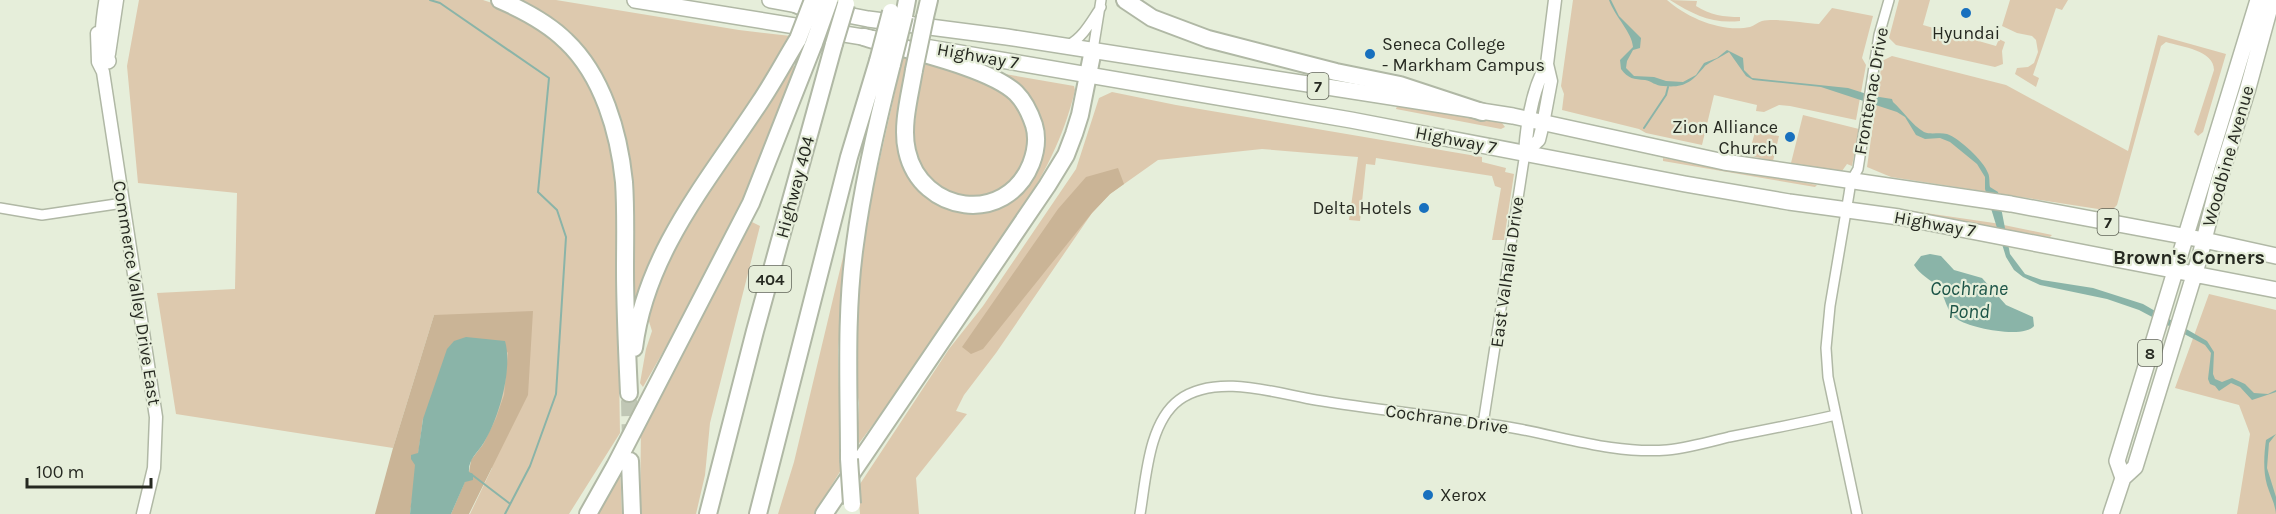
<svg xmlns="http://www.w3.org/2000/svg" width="2276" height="514" font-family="Karla,sans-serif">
<rect width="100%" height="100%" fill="#e6eeda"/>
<path fill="#ddc9ae" d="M139,0H483C539,16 590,66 606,122C611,143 613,165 616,186L620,433L569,514H470L492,468L434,315L393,448L176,414L157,293L235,289L237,193L138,183L127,66Z
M516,0H556L739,30L791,36L769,76L674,215L651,259L639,298L630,297L611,100Z
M1573,0H1667C1687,18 1723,33 1750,27C1754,26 1758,22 1762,21C1776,18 1804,23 1819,24L1832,8L1873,16L1862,58L1866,65L1856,120L1790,106L1779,105L1764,112L1756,111L1757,105L1714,95L1702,145L1646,133L1639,129L1562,110L1564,94L1561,86Z
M1670,0L1697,1L1696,6C1710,15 1724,17 1740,17V21C1712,24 1694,15 1670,0Z
M1899,0H1930L1923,25L1996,46L1999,39L2005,42L2002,51L2003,64L1995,67L1896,45L1889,38Z
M2010,0H2068L2062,10L2056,8L2033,75L2039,78L2036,87L2015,74L2017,68L2028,67L2034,63L2038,52L2036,40L2032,36L2017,33L2002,26Z
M2158,35L2226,54L2203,132L2198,136L2194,132L2214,70C2214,50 2182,47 2166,42L2161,46L2117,205L2111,211L1891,177L1867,167L1882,61L1892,56L2006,85L2128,151Z
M904,52L913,54L905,95L921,189L995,206L1041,152L1003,79L1005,74L1074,86L1075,90C1058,165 1011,226 967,289C931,342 896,395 857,446L859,403L855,380L858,273L865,225Z
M923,59L950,65L1013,97L1030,128L1028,159L1007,187L992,196L960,198L931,184L917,163L914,130Z
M789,64L795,67C761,176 700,288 643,387L640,383L646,349L652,331L646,312L658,272Z
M1112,92L1176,105L1482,157V162L1506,168L1505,172L1514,174L1504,240H1492L1501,188L1495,186L1492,176L1376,158L1375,165L1366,164L1360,221L1349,220L1358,157L1262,149L1158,160L1110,194L1092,213L996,353L964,395L956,411L967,414L916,478L919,514H860L858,487L949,349L983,306L1076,169L1099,98Z
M1397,106L1502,123L1505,127L1501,129L1396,109Z
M1803,115L1859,129L1852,166L1847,164L1842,171L1791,163Z
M1755,132L1779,136L1773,161L1734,152L1737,147L1750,150Z
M1663,158L1817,185L1815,187L1663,161Z
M1871,205L1994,223L2052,235L2050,237L1869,207Z
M750,221L760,226L710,423L705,475L696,514H640L641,425Z
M849,232L838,350L841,470L814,514H778L794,462Z
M2209,294L2276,310V514H2237L2250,434L2239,405L2175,388Z
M620,465L622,514H595Z"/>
<path fill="#cab496" d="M1118,168L1124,184L1110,194L1092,213L983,349L971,354L962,347L1058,209L1086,177Z
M533,311L528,395L469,514H451L469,472L471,460L484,443L496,418L504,395L508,352L423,419L410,514H375L393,448L434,315Z"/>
<path fill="#8ab4a8" d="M1609,0H1611L1619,16L1641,38L1640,48L1633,50L1627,61L1626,68L1634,76L1654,77L1666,81L1683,82L1696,75L1704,63L1717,58L1727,50L1743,58L1744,70L1752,78L1848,88L1873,96L1892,99L1893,102C1903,111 1912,125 1924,132C1931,135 1939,132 1947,134C1959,138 1984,161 1988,173C1990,177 1989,183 1990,187L1998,192L2010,254L2025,274L2042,280L2093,288L2143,304L2207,341L2214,352L2213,374L2215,379L2222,382L2232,378L2245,384L2254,393L2268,394L2276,390V392L2252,400L2240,387L2231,383L2219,391L2215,386L2210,384L2208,379L2211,353L2205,345L2139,310L2107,299L2040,285L2023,277L2014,270L2006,257L1985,189V177L1977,164L1950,142L1940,138L1925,139L1916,135L1905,117L1897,112L1821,87L1753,80L1746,76L1729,52C1726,54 1707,64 1705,66C1691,83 1684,88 1663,86C1656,86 1651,81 1645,80C1634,79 1628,79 1621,69L1620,60L1633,47C1632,32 1615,17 1609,0Z
M1930,254L1941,256L1954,270L1982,278L2006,305L2033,317L2034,326C2024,339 1969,328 1957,319C1946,312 1946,297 1938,287C1930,279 1920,275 1914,265L1921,256Z
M466,337L505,341C513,369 499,419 483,444C477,453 468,460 469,472L473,474V480L465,482L451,514H410L415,465L411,459V455L418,453L423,419L447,349L454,341Z
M2276,434L2269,443L2267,468L2276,497V514C2275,503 2270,495 2267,485C2263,471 2264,454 2266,440Z"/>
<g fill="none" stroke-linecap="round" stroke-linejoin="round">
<path stroke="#8ab4a8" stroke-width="2" d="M430,0L440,3L549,78L538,192L557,210L566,237L556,394L530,466L505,514
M1644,128L1666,95L1668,87
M471,474L509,503"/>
<path stroke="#c0c7b5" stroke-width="16" stroke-dasharray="16 8" stroke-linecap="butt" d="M629,400L630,441"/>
<defs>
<path id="minor" d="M1068,45C1083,38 1092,20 1101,7
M1093,50L1101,0
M0,208L42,215L123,203
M1483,424L1525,153
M1140,514C1146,480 1148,423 1179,400C1216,373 1275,393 1316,400C1383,411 1452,417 1519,429C1567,438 1617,454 1667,450C1688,448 1709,442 1729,437C1765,430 1801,423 1836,415
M1857,514L1828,377L1826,348L1830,306L1849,194L1851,181L1858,169L1879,35L1889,0"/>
<path id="tertiary" d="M97,33L98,62L103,72L156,417L154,468L143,514
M109,54L117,0
M1525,153L1539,140L1543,124L1551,81L1547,64L1555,0
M1525,153C1527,124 1532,89 1547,64"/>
<path id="primary" d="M107,0C104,19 100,43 108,61
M635,0L875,39
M770,0L797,5
M832,12L868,19L1007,37L1513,116L1724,162L2011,204L2204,240L2276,256
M919,46L1351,120L1685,184L1789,202L1899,217L2276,290
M2123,478L2117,461L2258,0
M2111,514L2123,478L2135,467L2200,256L2218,184L2248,88L2272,0"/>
<path id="motorway" d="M500,0C523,10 548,23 566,41C603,76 619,133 624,182C626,211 625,240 625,269C625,310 627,351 629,393
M787,0L800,6
M1125,0L1152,18L1208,39L1336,72L1400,85L1482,112
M904,16L907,0
M925,17L929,0
M864,37C902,49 989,67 1016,93C1025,102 1030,113 1034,125C1038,138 1036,151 1031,164C1006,226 921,214 907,151C901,126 910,95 914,70
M634,348C646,252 709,180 760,102C774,81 785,60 798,39
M849,459C849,387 845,314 855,244C863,183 877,123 892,64
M630,461L632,514
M588,514L615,466L751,203L814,43
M708,514L755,331L834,44
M758,514L849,157L878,61
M824,514L1047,186L1066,155L1074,134L1080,115L1093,50"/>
</defs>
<use href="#minor" stroke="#b0b8a5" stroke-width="12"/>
<use href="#tertiary" stroke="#b0b8a5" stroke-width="15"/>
<use href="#primary" stroke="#b0b8a5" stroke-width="18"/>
<use href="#motorway" stroke="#b0b8a5" stroke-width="20"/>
<use href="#minor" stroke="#fff" stroke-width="9"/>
<use href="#tertiary" stroke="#fff" stroke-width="12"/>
<use href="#primary" stroke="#fff" stroke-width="15"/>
<use href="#motorway" stroke="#fff" stroke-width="16"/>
<defs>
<path id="motorway-bridge" d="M798,39L813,0
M814,43L829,1
M834,44L846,4
M878,61L891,12
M892,64L904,16
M914,70L925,17
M849,459L852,504"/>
</defs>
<use href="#motorway-bridge" stroke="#b0b8a5" stroke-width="20" stroke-linecap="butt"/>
<use href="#motorway-bridge" stroke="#fff" stroke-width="16"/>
</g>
<g fill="#1870be" stroke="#e6eeda" stroke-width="2">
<circle cx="1966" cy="13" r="6"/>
<circle cx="1370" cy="54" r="6"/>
<circle cx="1790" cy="137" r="6"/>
<circle cx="1424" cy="208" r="6"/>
<circle cx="1428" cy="495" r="6"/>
</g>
<g text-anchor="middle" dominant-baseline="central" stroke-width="4.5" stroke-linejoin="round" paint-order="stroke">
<g fill="#e6eeda" stroke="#606458" stroke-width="1.5">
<rect x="1307.5" y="73" width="21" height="26" rx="4.5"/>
<rect x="2097.5" y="209" width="21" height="26" rx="4.5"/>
<rect x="749" y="266" width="42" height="26" rx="4.5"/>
<rect x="2138" y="340" width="24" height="26" rx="4.5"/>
</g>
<g font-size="16" font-weight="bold" fill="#262921">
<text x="1318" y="86">7</text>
<text x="2108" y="222">7</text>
<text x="770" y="279">404</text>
<text x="2150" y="353">8</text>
</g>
<g font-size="18" fill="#262921" stroke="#e6eeda" text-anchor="start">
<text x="1966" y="33" text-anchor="middle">Hyundai</text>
<text x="1382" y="44">Seneca College<tspan x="1382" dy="21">- Markham Campus</tspan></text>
<text x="1778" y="127" text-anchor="end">Zion Alliance<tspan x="1778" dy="21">Church</tspan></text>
<text x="1412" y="208" text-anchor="end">Delta Hotels</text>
<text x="1440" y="495">Xerox</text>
</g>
<g font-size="18" fill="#262921" stroke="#e6eeda">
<text transform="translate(978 56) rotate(10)">Highway 7</text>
<text transform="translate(1871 91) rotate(-80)">Frontenac Drive</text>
<text transform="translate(1456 140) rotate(11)">Highway 7</text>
<text transform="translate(2228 156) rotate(-74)">Woodbine Avenue</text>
<text transform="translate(795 187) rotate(-75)">Highway 404</text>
<text transform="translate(1935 224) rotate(10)">Highway 7</text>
<text transform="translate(1507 272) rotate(-82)">East Valhalla Drive</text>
<text transform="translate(137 293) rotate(81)">Commerce Valley Drive East</text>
<text transform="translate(1447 419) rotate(8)">Cochrane Drive</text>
</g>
<g font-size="20" font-weight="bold" fill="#262921" stroke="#e6eeda">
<text x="2189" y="257">Brown's Corners</text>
</g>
<g font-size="20" font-style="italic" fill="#1c5447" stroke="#e6eeda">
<text x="1969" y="288">Cochrane<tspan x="1969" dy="23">Pond</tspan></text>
</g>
</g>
<path d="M27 478v9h124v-9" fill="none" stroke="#262921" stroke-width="3"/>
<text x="36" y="478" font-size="18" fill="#262921" stroke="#e6eeda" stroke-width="4.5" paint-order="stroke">100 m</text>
</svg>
